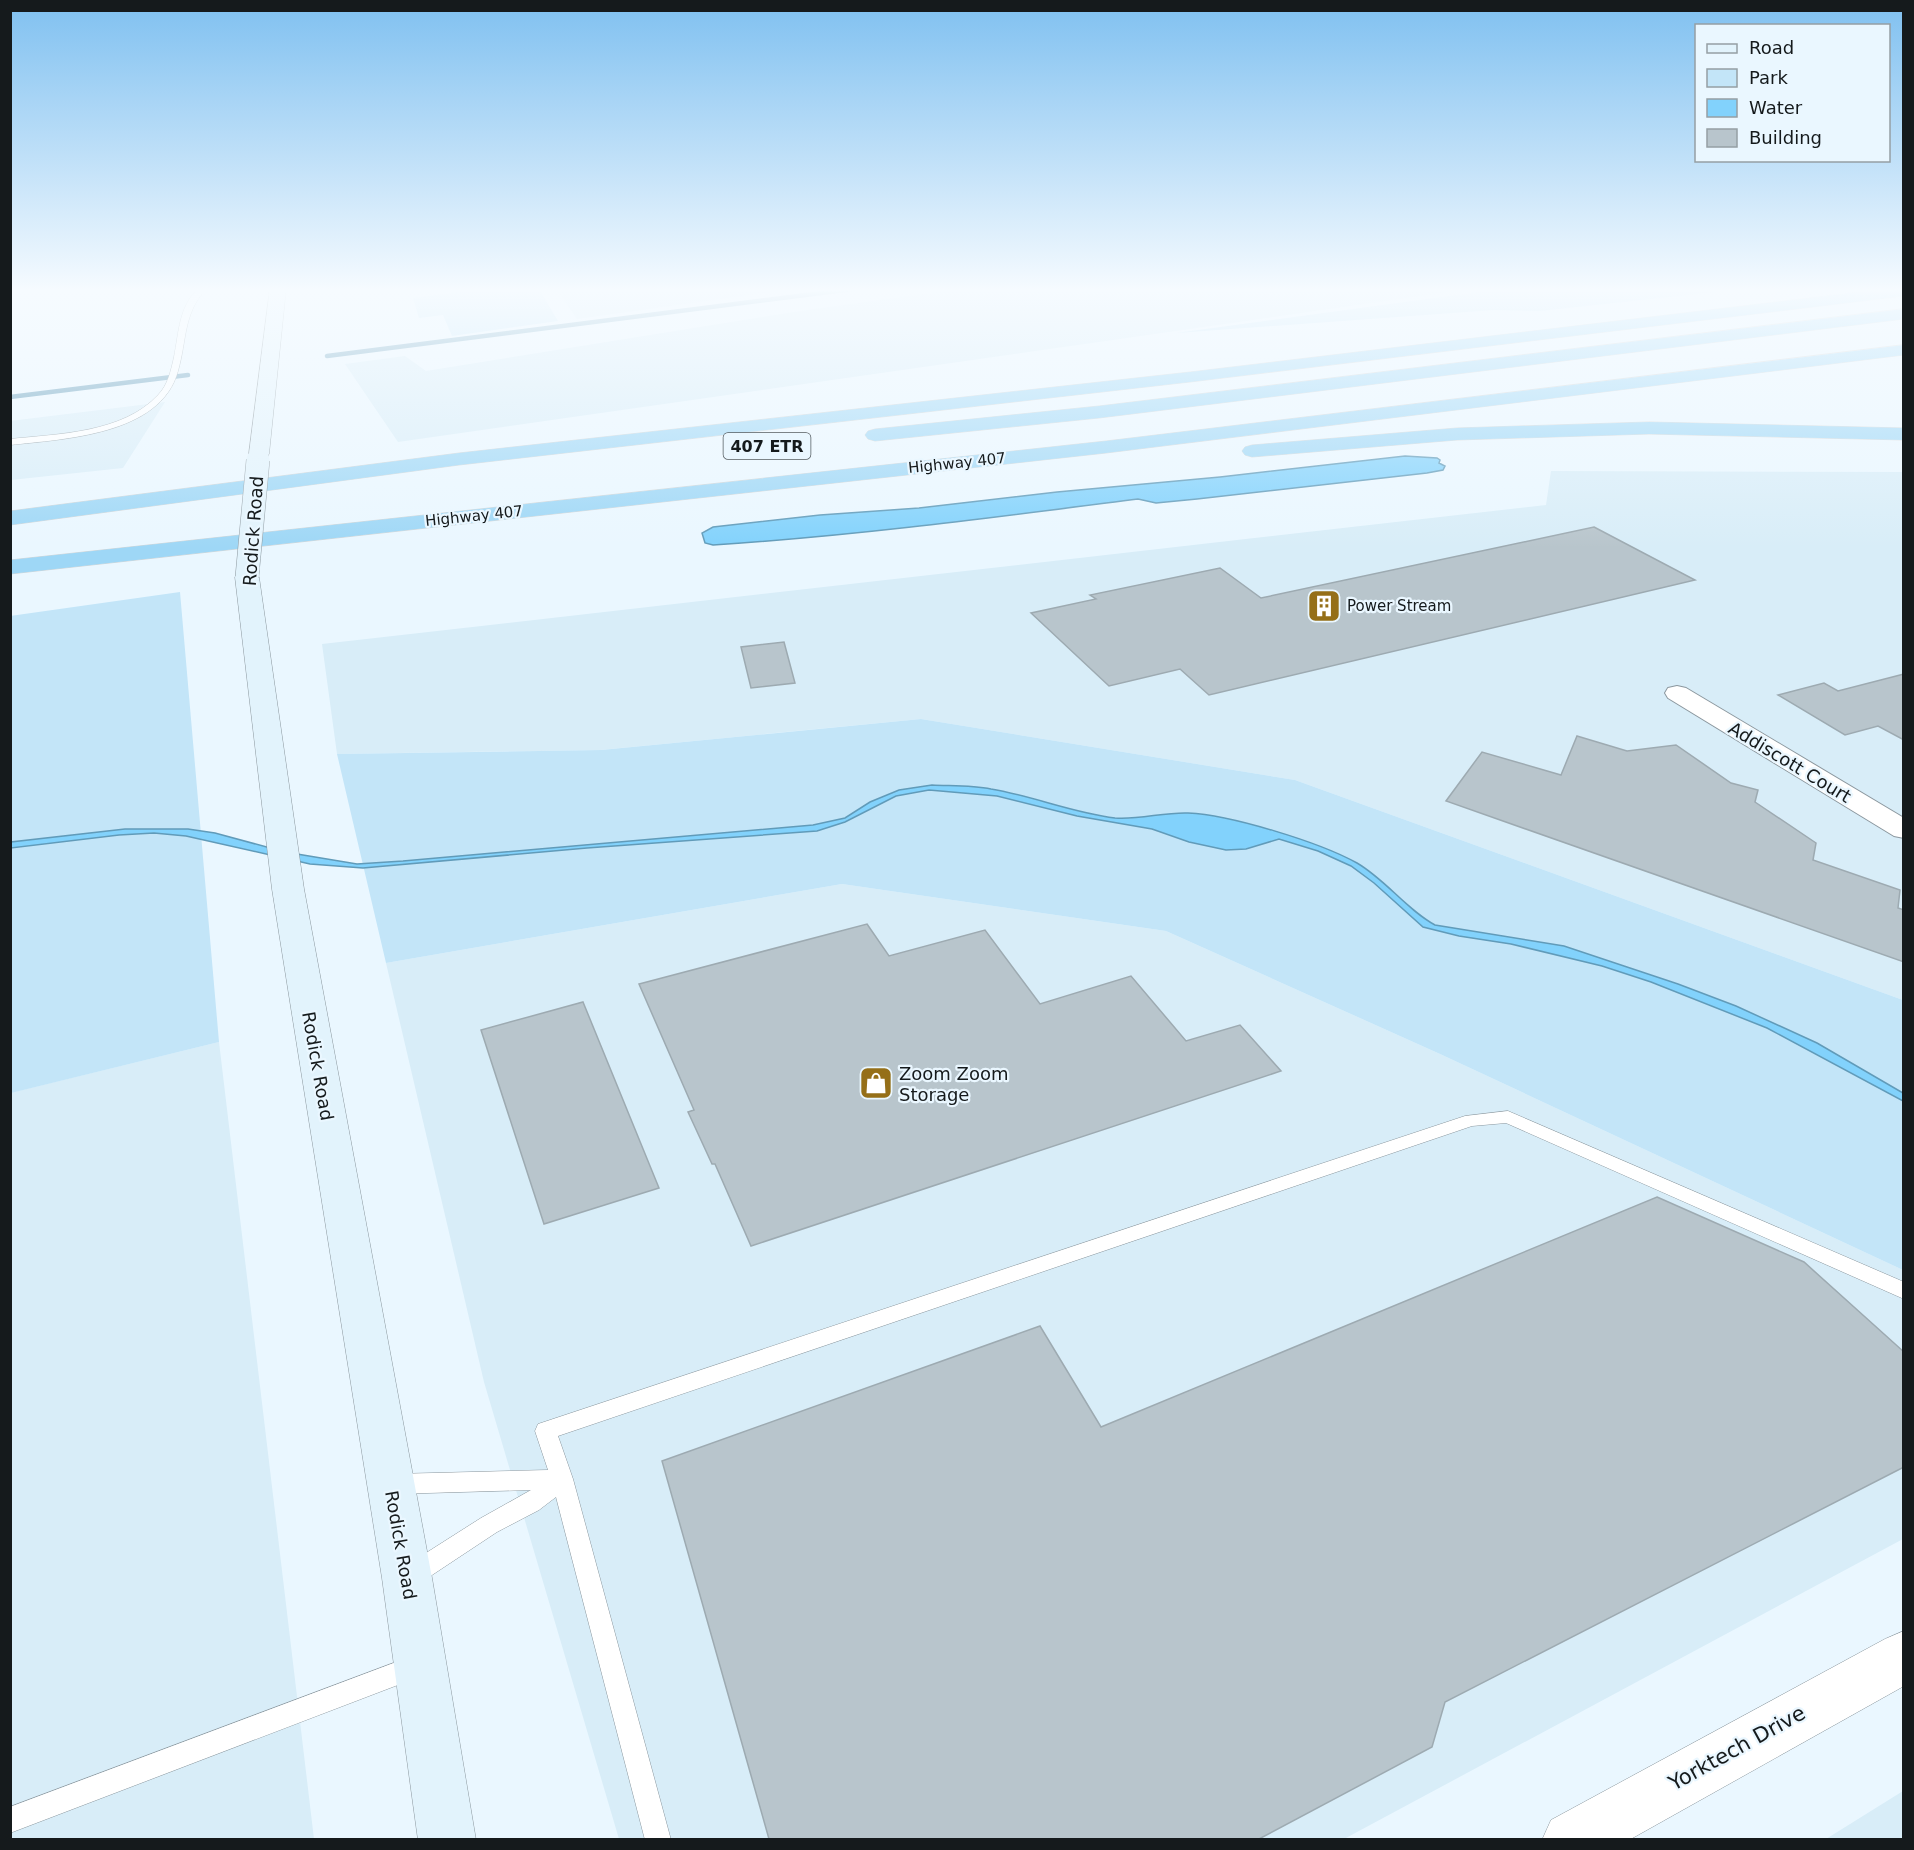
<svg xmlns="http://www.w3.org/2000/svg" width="1914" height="1850" font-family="'DejaVu Sans',sans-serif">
<rect width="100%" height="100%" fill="#eaf7ff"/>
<path fill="#d8edf8" d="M556,289H793L577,319Z
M960,289H1469L398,442L345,364L405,356L426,371L800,311Z
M165,402L123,468L11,480L10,421Z
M1551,471L1903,472V1000L1295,780L921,719L600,750L337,754L322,644L1546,505Z
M842,884L1166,931L1440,1054L1903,1270V1539L1344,1839H619L484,1382L386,963Z
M219,1042L314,1839H11L10,1093Z
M1903,1791V1839H1826Z"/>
<path fill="#c3e5f8" d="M484,289H539L558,321L452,336L443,315L419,318L413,298Z
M1501,289H1743L1540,311L1494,310L1176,333Z
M180,592L219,1042L11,1093L10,616Z
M921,719L1295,780L1903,1000V1270L1440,1054L1166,931L842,884L386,963L337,754L601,750Z"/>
<path fill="#82d2fc" stroke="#619bb9" stroke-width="1.5" d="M1405,456L1437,458L1440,460L1439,463L1445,466L1443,470L1427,473L1197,499L1156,503L1138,499C997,517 855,536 713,545L705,543L702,533L713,527L820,515L919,508L1057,492L1220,477Z
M932,785C951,786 972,785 991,789C1033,796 1073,813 1115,818C1139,820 1164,812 1188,813C1231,815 1319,842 1357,863C1386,880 1406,909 1435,925L1564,946L1678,984L1736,1006L1817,1043L1903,1093V1101L1767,1028L1651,982L1602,966L1511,944L1459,936L1423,927L1374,883L1351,866L1318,851L1279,839L1246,849L1226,850L1189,842L1152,829L1077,816L997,796L929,790L896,796L845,822L817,831L587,848L363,868L310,864L186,836L154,833L119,835L11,848V842L125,829H188L215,833L285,852L357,864L403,861L813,825L845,818L870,802L899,790Z"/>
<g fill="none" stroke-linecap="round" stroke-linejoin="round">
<path stroke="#619bb9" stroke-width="4.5" d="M327,356L853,289
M10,397L188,375"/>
</g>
<path fill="#b8c5cc" stroke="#9daab1" stroke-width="1.5" d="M1594,527L1695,580L1209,695L1180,669L1109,686L1031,613L1096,599L1090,595L1220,568L1261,598Z
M784,642L795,683L751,688L741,647Z
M1904,674V740L1878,726L1845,735L1778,695L1824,683L1838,691Z
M1577,736L1627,751L1676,745L1731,783L1758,790L1755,802L1816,843L1813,860L1900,890L1898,908L1904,910V962L1446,801L1482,752L1561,775Z
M867,924L889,956L985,930L1040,1004L1131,976L1186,1041L1240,1025L1281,1071L751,1246L715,1164H712L688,1112L694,1110L639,984Z
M583,1002L659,1188L544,1224L481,1030Z
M1657,1197L1804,1262L1904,1352V1467L1445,1702L1432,1747L1259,1839H769L662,1461L1040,1326L1101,1427Z"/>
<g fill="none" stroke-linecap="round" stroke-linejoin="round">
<defs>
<path id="service" d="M198,289H206C183,314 187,340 178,371C161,435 64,439 10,445V439C58,434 123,433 158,395C168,385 171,370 174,357C179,332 179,306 198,289Z
M1508,1111L1904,1282V1299L1506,1123L1472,1126L558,1436L573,1479L671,1840H645L556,1497L539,1510L497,1532L420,1583L412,1586L404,1583L400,1575L404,1567L481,1518L531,1490L394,1494L386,1491L383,1484L386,1477L394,1474L548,1470L535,1431L538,1424L1465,1116Z
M415,1655L424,1659L427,1667L424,1675L10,1833V1807Z"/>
<path id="minor" d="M1677,686L1686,688L1904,818V838L1894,836L1668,698L1665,693L1668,688Z"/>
<path id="tertiary" d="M1904,1631V1686L1629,1840H1542L1551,1820L1885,1639Z"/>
<path id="secondary" d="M270,289H286L269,454L266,458H252L249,454Z
M247,570L255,572L259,577L304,889L432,1578L476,1840H418L382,1578L272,889L235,577L239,572Z"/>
<path id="motorway" d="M1885,289H1904V296L1190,382L459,465L10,525V511L459,453L1190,372Z
M1904,309V319L1099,418L875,441L868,439L865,435L868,431L875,429L1099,406Z
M1904,345V355L1106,453L10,574V560L1106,441Z
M1649,422L1904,428V440L1649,434L1457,440L1252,457L1245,455L1242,451L1245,447L1252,445L1457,428Z"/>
</defs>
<use href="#service" stroke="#8b979e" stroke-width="1"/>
<use href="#minor" stroke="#8b979e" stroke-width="2"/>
<use href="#tertiary" stroke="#8b979e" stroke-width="1"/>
<use href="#secondary" stroke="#8b979e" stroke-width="1"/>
<use href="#motorway" stroke="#d5d6d6" stroke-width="1"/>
<use href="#service" fill="#fff" fill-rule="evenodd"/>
<use href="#minor" fill="#fff" fill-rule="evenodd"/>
<use href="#tertiary" fill="#fff" fill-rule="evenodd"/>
<use href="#secondary" fill="#e2f3fc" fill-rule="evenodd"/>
<use href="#motorway" fill="#9ed7f6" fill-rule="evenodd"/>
<defs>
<path id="secondary-bridge-far1" d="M258,462L259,454"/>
<path id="secondary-bridge" d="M247,577L258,460"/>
</defs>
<use href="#secondary-bridge-far1" stroke="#8b979e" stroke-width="19" stroke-linecap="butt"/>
<use href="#secondary-bridge" stroke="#8b979e" stroke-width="24" stroke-linecap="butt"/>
<use href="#secondary-bridge-far1" stroke="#e2f3fc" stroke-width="18"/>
<use href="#secondary-bridge" stroke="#e2f3fc" stroke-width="23"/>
</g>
<linearGradient id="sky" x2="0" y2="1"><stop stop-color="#7fc0f0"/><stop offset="0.53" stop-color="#f6fbff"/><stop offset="1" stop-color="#f6fbff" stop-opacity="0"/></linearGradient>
<rect width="1914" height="548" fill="url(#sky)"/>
<defs>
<symbol id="building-square" viewBox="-11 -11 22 22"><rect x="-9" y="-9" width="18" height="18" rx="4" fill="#956f18" stroke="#eaf7ff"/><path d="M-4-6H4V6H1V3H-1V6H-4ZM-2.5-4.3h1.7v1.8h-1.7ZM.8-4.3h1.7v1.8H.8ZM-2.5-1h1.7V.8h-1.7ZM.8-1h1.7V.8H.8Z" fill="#fff"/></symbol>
<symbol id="shop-square" viewBox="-11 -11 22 22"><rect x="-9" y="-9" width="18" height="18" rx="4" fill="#956f18" stroke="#eaf7ff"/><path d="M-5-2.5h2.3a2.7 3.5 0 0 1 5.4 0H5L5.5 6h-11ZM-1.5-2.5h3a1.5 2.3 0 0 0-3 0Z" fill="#fff"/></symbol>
</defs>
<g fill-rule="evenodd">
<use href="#building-square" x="1305" y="587" width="38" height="38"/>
<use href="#shop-square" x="857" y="1064" width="38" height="38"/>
</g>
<g text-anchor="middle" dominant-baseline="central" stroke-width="4.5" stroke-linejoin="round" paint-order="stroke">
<g font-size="15" fill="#151a1c" stroke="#eaf7ff">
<text transform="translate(957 463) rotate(-6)">Highway 407</text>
<text transform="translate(474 516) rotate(-6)">Highway 407</text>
</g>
<g font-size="15" fill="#151a1c" stroke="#eaf7ff" text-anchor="start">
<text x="1347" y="606">Power Stream</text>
</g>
<rect fill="#eaf7ff" stroke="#555c60" stroke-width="1.5" x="723.5" y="433" width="87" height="26" rx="4.5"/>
<g font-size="16" font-weight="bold" fill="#151a1c">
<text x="767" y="446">407 ETR</text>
</g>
<g font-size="18" fill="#151a1c" stroke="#eaf7ff">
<text transform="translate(253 531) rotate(-86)">Rodick Road</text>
<text transform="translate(1790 762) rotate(31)">Addiscott Court</text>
<text transform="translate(318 1066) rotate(80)">Rodick Road</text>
<text transform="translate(401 1545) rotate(80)">Rodick Road</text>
</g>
<g font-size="18" fill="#151a1c" stroke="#eaf7ff" text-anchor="start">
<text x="899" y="1073">Zoom Zoom<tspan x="899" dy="21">Storage</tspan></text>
</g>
<g font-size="21" fill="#151a1c" stroke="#eaf7ff">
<text transform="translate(1737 1748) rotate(-29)">Yorktech Drive</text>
</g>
</g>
<rect width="1914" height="1850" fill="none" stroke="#151a1c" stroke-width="24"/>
<rect x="1695" y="24" width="195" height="138" fill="#eaf7ff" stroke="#959fa4" stroke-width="1.5"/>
<rect x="1707" y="44" width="30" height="9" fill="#e2f3fc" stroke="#959fa4" stroke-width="1.5"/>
<text x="1749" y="54" font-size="18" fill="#151a1c">Road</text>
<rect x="1707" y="69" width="30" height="18" fill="#c3e5f8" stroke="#959fa4" stroke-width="1.5"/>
<text x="1749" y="84" font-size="18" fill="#151a1c">Park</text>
<rect x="1707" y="99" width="30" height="18" fill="#82d2fc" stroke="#959fa4" stroke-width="1.5"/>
<text x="1749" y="114" font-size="18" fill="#151a1c">Water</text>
<rect x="1707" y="129" width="30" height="18" fill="#b8c5cc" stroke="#959fa4" stroke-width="1.5"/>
<text x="1749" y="144" font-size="18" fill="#151a1c">Building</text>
</svg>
